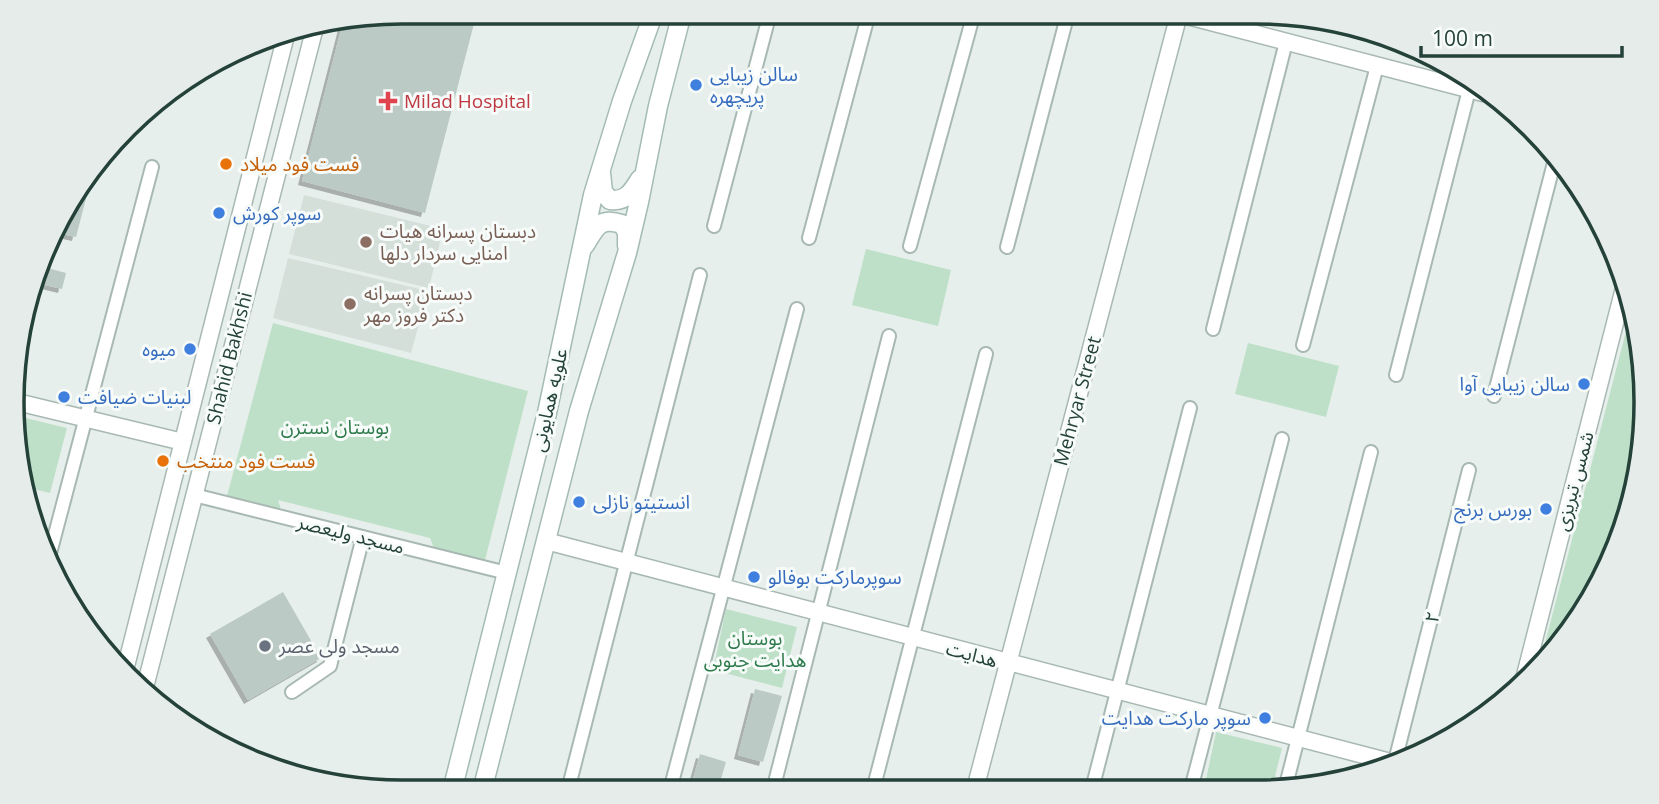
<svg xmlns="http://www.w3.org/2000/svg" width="1659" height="804" font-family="'Open Sans','Noto Sans Arabic',sans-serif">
<defs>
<filter id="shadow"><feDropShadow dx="-4" dy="4" stdDeviation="0" flood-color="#0004"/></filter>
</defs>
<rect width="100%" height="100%" fill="#e6efeb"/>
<path fill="#d4dfda" d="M304,195L443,229L429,288L289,254Z
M288,258L428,291L411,353L273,318Z"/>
<path fill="#bfe0c8" d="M866,249L951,270L938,326L852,305Z
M1631,312L1646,427L1607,574L1550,659L1538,670Z
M273,323L528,391L485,560L435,551L430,538L278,500L281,510L227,496Z
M1248,343L1339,366L1326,417L1235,394Z
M17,416L67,428L50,493L26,487L16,452Z
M726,609L797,627L782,688L713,670Z
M1216,732L1282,748L1272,789H1204Z"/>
<path fill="#bbcac4" filter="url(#shadow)" d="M402,12H477L425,213L302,181L343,22Z
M94,168L76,237L58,233L78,186Z
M44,267L66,273L62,289L37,283Z
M283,592L321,658L248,700L210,634Z
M755,689L782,696L763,762L738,755Z
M700,754L726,762L721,779L748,787V790H690Z"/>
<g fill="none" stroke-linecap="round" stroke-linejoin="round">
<defs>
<path id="minor" d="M714,226L770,13
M809,238L869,13
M910,246L974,13
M1007,247L1068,13
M1213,329L1286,42
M1303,345L1377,66
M1396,375L1469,90
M1494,396L1556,155
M194,495L507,573
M48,561L152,167
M292,692L330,666L363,537
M1394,765L1469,470
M1092,789L1190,408
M1191,789L1282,439
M1285,789L1371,452
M568,790L700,275
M670,790L797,309
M773,790L889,336
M873,790L986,354"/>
<path id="tertiary" d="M1176,13L1483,93
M17,402L183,442
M546,541L1398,764
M124,674L287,31
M1523,683L1626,280
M144,691L315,27
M975,789L1179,14"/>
<path id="secondary" d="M601,173L603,192L610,200C626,202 632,192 640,179
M585,245C596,227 599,217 622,224L627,232V246
M452,791L547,413L593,195L622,101L654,12
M482,791L579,411L627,253L639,202L658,106L682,13"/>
</defs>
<use href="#minor" stroke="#a8b8b2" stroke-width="16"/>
<use href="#tertiary" stroke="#a8b8b2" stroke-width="19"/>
<use href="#secondary" stroke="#a4bbb3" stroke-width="21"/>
<use href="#minor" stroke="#fff" stroke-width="12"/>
<use href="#tertiary" stroke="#fff" stroke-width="16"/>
<use href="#secondary" stroke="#fff" stroke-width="18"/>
</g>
<g fill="#3f7fe0" stroke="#f7fbf9" stroke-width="2.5">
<circle cx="696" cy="85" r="7"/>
<circle cx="219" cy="213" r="7"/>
<circle cx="190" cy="349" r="7"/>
<circle cx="1584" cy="384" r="7"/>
<circle cx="64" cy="397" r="7"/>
<circle cx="579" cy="502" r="7"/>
<circle cx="1546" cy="509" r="7"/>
<circle cx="754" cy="577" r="7"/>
<circle cx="1265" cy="718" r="7"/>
</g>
<path fill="#e0444e" stroke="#f7fbf9" stroke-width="2.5" d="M384.5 90.5h7v7h7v7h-7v7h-7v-7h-7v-7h7z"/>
<g fill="#e8710a" stroke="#f7fbf9" stroke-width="2.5">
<circle cx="226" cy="164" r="7"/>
<circle cx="163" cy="461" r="7"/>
</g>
<g fill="#8d6e63" stroke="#f7fbf9" stroke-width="2.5">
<circle cx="366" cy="242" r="7"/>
<circle cx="350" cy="304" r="7"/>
</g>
<circle fill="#6b7280" stroke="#f7fbf9" stroke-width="2.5" cx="265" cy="646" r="7"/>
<g text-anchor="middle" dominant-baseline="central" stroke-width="6" stroke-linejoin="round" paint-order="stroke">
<g font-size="19" fill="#366cbe" stroke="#f7fbf9" text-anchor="start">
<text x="710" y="74">سالن زیبایی<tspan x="710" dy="22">پریچهره</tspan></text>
<text x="233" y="213">سوپر کورش</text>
<text x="176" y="349" text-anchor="end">میوه</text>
<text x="1570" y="384" text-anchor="end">سالن زیبایی آوا</text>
<text x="78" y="397">لبنیات ضیافت</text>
<text x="593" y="502">انستیتو نازلی</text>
<text x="1532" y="509" text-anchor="end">بورس برنج</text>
<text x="768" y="577">سوپرمارکت بوفالو</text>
<text x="1251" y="718" text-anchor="end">سوپر مارکت هدایت</text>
</g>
<g font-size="19" fill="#be3a42" stroke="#f7fbf9" text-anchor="start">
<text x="404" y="101">Milad Hospital</text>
</g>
<g font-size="19" fill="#c56008" stroke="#f7fbf9" text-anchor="start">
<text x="240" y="164">فست فود میلاد</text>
<text x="177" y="461">فست فود منتخب</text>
</g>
<g font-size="19" fill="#785e54" stroke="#f7fbf9" text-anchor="start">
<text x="380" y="231">دبستان پسرانه هیات<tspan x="380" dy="22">امنایی سردار دلها</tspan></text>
<text x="364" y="293">دبستان پسرانه<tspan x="364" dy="22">دکتر فروز مهر</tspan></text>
</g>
<g font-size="19" fill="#24423a" stroke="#f7fbf9">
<text transform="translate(229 358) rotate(-76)">Shahid Bakhshi</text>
<text transform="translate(549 400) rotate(-77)">علویه همایونی</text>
<text transform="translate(1077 401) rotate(-75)">Mehryar Street</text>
<text transform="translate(1574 481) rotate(-75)">شمس تبریزی</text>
<text transform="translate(351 534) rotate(14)">مسجد ولیعصر</text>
<text transform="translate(1432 617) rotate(-76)">۲</text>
<text transform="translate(972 654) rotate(15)">هدایت</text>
</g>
<g font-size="19" fill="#2d7a4b" stroke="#f7fbf9">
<text x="335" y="427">بوستان نسترن</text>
<text x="755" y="638">بوستان<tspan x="755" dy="22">هدایت جنوبی</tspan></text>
</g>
<g font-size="19" fill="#5b616d" stroke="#f7fbf9" text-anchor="start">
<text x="279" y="646">مسجد ولی عصر</text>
</g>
</g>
<path d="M0 0H1659V804H0ZM402 24H1256A378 378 0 0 1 1634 402V402A378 378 0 0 1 1256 780H402A378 378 0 0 1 24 402V402A378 378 0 0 1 402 24Z" fill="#e6ecea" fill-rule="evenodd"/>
<path fill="none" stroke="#24423a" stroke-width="3.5" d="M402 24H1256A378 378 0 0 1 1634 402V402A378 378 0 0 1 1256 780H402A378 378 0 0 1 24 402V402A378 378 0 0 1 402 24Z"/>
<path d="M1421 46v10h201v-10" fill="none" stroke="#24423a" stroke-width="3.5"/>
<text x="1432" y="46" font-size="21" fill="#24423a" stroke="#f7fbf9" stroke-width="5" paint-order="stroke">100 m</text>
</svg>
